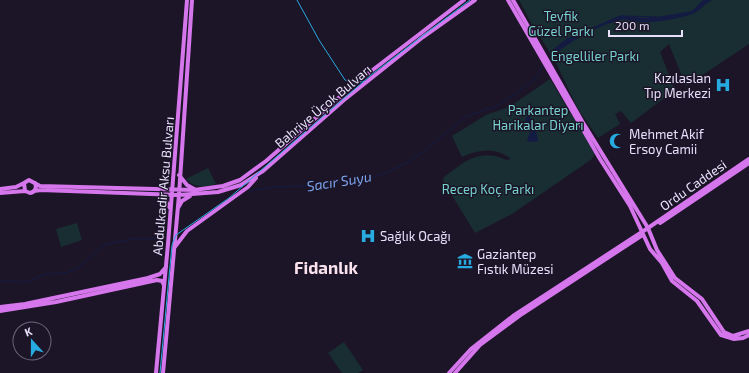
<svg xmlns="http://www.w3.org/2000/svg" width="749" height="373" font-family="'Exo 2',sans-serif">
<rect width="100%" height="100%" fill="#1c1528"/>
<path fill="#182e32" d="M519,0H749V44L686,86L669,44L660,52L675,90L631,123L621,111L615,114L620,124L598,138L578,109L554,59L531,23Z
M550,79L595,154L592,159L512,214L475,233L443,181L444,177C465,161 480,148 506,160L511,159C496,147 479,149 462,157L452,136L486,115L509,107Z
M208,168L216,184C205,187 193,188 186,179Z
M77,223L82,240L61,247L56,229Z
M344,342L363,370L358,373H342L328,353Z"/>
<path fill="#131b43" d="M703,0H712C705,3 699,12 692,14C677,19 657,23 641,22C634,22 626,18 620,20C597,26 570,41 553,56L550,52L566,39L621,15L642,18L657,17L692,11Z
M530,116C531,127 538,131 538,141L529,142L527,140L531,130L525,123L526,117Z"/>
<g fill="none" stroke-linecap="round" stroke-linejoin="round">
<path stroke="#131b43" stroke-width="1" d="M626,16L659,17
M670,18L686,15
M249,191L272,187L331,185L345,181L368,179L388,172L408,162L427,149L466,116L495,107L515,94L535,79L544,64
M0,281L28,282L45,274L66,273L78,268L104,245L111,243L133,239L163,238"/>
<path stroke="#d676ec" stroke-width="4" d="M508,0L600,159L630,206L650,249L662,263L672,281L697,301L721,335L734,339L743,338L749,335
M513,0L582,121L648,228L657,250L675,278L702,299L724,332L733,336L749,331
M179,175L187,185L194,189
M35,183C37,188 35,192 30,193L25,191L24,183L29,180L40,186L194,190L223,186L240,180L266,161L357,82L464,0
M0,189L16,187L24,183
M34,191L41,190L179,195L218,192L241,185L263,171L344,100L423,37L475,0
M0,193L25,191
M159,195L164,198L170,208
M178,208L182,201L190,196
M660,223L749,163
M174,248L187,231L248,187L256,178
M0,307L25,304L148,278L160,274L166,267
M0,311L56,302L157,280L162,281L164,285
M156,373L168,244L187,0
M163,373L179,195L192,0
M449,373L471,349L513,316L648,228L749,159
M455,373L480,345L522,314L641,236"/>
<path stroke="#27aae0" stroke-width="1" d="M297,0L319,40L345,80L354,84L363,81
M160,373L172,245L176,235L229,198L371,75L470,0"/>
</g>
<defs>
<symbol id="hospital-bare" viewBox="-9 -9 18 18"><path d="M-5-5h3v3.5h4V-5h3V5h-3V1.5h-4V5h-3Z" fill="#27aae0" stroke="#1c1528" stroke-width="2.5" paint-order="stroke"/></symbol>
<symbol id="mosque-bare" viewBox="-9 -9 18 18"><path d="M3.5-4.9A6 6 0 1 0 3.5 4.9A5 5 0 1 1 3.5-4.9Z" fill="#27aae0" stroke="#1c1528" stroke-width="2.5" paint-order="stroke"/></symbol>
<symbol id="museum-bare" viewBox="-9 -9 18 18"><path d="M0-6L6-3V-2H-6V-3ZM-5-1h2V3h-2ZM-1-1h2V3h-2ZM3-1h2V3H3ZM-6 4H6V6H-6Z" fill="#27aae0" stroke="#1c1528" stroke-width="2.5" paint-order="stroke"/></symbol>
</defs>
<g fill-rule="evenodd">
<use href="#hospital-bare" x="712" y="74" width="22" height="22"/>
<use href="#mosque-bare" x="606" y="130" width="22" height="22"/>
<use href="#hospital-bare" x="357" y="225" width="22" height="22"/>
<use href="#museum-bare" x="454" y="250" width="22" height="22"/>
</g>
<g text-anchor="middle" dominant-baseline="central" stroke-width="3" stroke-linejoin="round" paint-order="stroke">
<g font-size="13" fill="#75d2cd" stroke="#1c1528">
<text x="561" y="16">Tevfik<tspan x="561" dy="15">Güzel Parkı</tspan></text>
<text x="595" y="56">Engelliler Parkı</text>
<text x="538" y="110">Parkantep<tspan x="538" dy="15">Harikalar Diyarı</tspan></text>
<text x="488" y="189">Recep Koç Parkı</text>
</g>
<g font-size="13" fill="#e8e0fb" stroke="#1c1528" text-anchor="start">
<text x="711" y="78" text-anchor="end">Kızılaslan<tspan x="711" dy="15">Tıp Merkezi</tspan></text>
<text x="629" y="134">Mehmet Akif<tspan x="629" dy="15">Ersoy Camii</tspan></text>
<text x="380" y="236">Sağlık Ocağı</text>
<text x="477" y="254">Gaziantep<tspan x="477" dy="15">Fıstık Müzesi</tspan></text>
</g>
<g font-size="13" fill="#e8e0fb" stroke="#1c1528">
<text transform="translate(323 106) rotate(-40)">Bahriye Üçok Bulvarı</text>
<text transform="translate(693 185) rotate(-35)">Ordu Caddesi</text>
<text transform="translate(163 186) rotate(-85)">Abdulkadir Aksu Bulvarı</text>
</g>
<g font-size="14" font-style="italic" fill="#7ca3ed" stroke="#1c1528">
<text transform="translate(339 181) rotate(-9)">Sacır Suyu</text>
</g>
<g font-size="17" font-weight="bold" fill="#fbe2ed" stroke="#1c1528">
<text x="326" y="267">Fidanlık</text>
</g>
</g>
<g transform="translate(32 341) rotate(339)"><circle r="19" fill="#1c1528" stroke="#6e667c"/>
<path d="M0-3L7 15L0 10L-7 15Z" fill="#27aae0"/>
<text y="-6" font-size="11" font-weight="bold" text-anchor="middle" fill="#e8e0fb">K</text>
</g>
<path d="M609 30v6h73v-6" fill="none" stroke="#e8e0fb" stroke-width="2"/>
<text x="615" y="30" font-size="12" fill="#e8e0fb" stroke="#1c1528" stroke-width="3" paint-order="stroke">200 m</text>
</svg>
